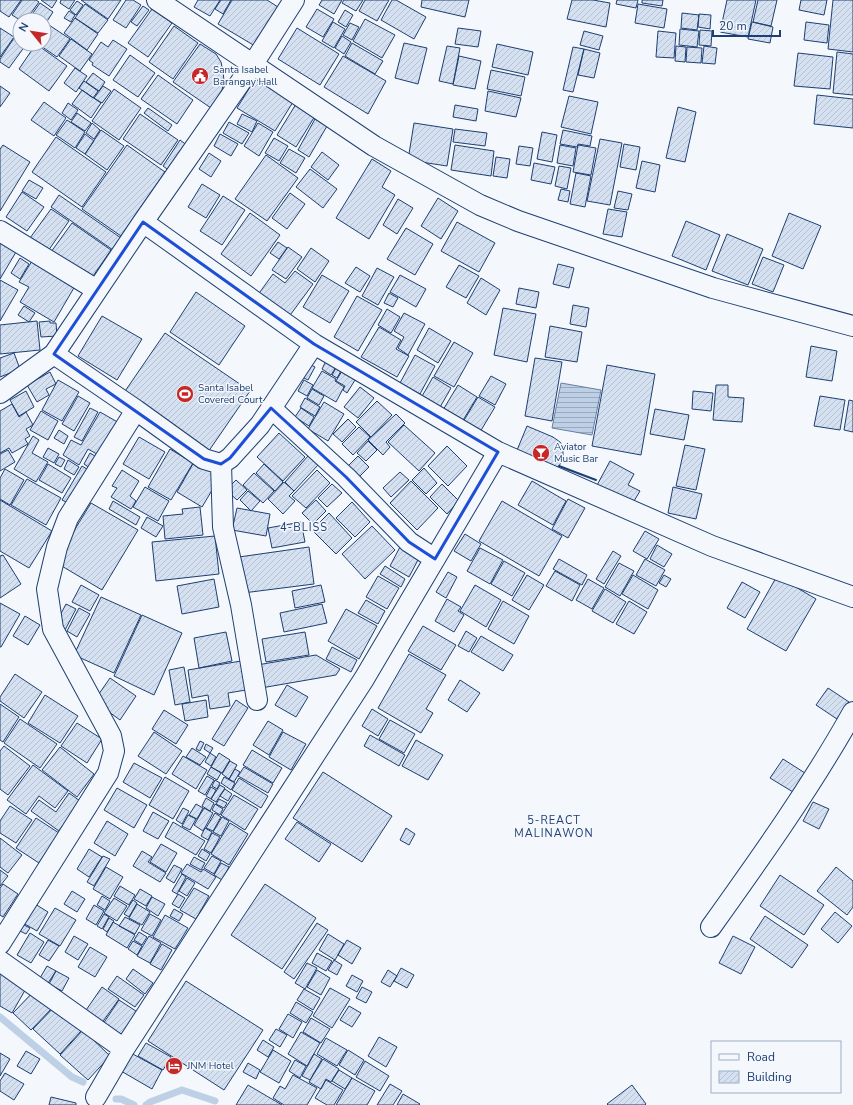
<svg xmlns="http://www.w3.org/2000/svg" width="853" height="1105" font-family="'Nunito Sans',sans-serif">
<defs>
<pattern id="water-rules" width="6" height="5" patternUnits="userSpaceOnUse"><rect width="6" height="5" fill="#bed0e5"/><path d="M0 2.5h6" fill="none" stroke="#9aaabe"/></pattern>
<pattern id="building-hatch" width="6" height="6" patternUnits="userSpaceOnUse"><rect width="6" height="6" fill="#d5e0f0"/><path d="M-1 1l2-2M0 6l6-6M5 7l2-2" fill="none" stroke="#b6c1d1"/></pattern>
</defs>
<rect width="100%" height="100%" fill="#f4f7fb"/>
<path fill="url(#water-rules)" stroke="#687fa3" d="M561,383L601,390L592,435L552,428Z"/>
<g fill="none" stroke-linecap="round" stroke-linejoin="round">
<path stroke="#bed0e5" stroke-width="7" d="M0,1017L72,1077L83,1082
M116,1099H121L134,1105
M146,1105L150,1102L182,1090L215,1101"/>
</g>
<path fill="url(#building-hatch)" stroke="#1d3f73" d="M0,0H21L9,17L0,11Z
M22,0H36L39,2L26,20H20L12,15Z
M41,0H57L52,8Z
M61,0H75L69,9L60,3Z
M81,0H121L108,19Z
M126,0H133L141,5L126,28L113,20Z
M198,0H220L210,16L194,7Z
M221,0H231L223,14L215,9Z
M232,0H267L278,7L255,46L218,24Z
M322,0H342L334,14L319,5Z
M344,0H363L356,11L342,3Z
M365,0H389L377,21L359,11Z
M392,0H396L426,17L414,39L381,20Z
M422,0H469L465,17L421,7Z
M572,0H593L610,3L606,27L567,19Z
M617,0H638L636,8L616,4Z
M642,0H663L662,6L642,3Z
M727,0H756L748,37L720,32Z
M758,0H777L771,26L753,22Z
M801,0H827L824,15L799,10Z
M833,0H853V52L828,49Z
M77,1L83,5L76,15L70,10Z
M40,3L53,12L44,26V20H28Z
M85,4L108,20L98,33L75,18Z
M638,4L667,9L664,28L635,23Z
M143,6L149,10L137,26L131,22Z
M152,9L172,23L148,57L128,43Z
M317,9L334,19L323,37L306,27Z
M345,10L353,15L346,27L338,22Z
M69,11L75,15L71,22L64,18Z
M682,13L699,15L697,30L681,28Z
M699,14L711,15L710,29L698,27Z
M75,18L98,34L87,50L64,33Z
M365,19L395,35L382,58L353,41Z
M333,22L345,29L334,48L322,41Z
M752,22L773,27L770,43L748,39Z
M806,22L829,25L827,43L804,40Z
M350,23L359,27L352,40L343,35Z
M49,25L70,39L57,57L38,44H44V32Z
M174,26L198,43L173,79L149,62Z
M0,28L14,37L0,57Z
M297,28L339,54L320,85L278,59Z
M458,28L481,31L478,47L455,44Z
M680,29L699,31L697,47L679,45Z
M700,30L712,31L711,46L699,45Z
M584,31L603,36L599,50L580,45Z
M658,31L676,33L674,58L656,57Z
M342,36L351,42L344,54L335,48Z
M14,38L20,43V44L25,46L9,68L0,62V59Z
M71,39L92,54L80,71L59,56Z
M113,40L127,49L109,76L92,65L93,63L89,60L101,42L108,47Z
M352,43L383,61L375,74L345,56Z
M404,43L427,48L418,84L395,78Z
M36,44L67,66L49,91L19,69Z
M200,44L216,54L221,62L223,71L224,81L222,90L211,108L173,82Z
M497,44L533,52L528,75L492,67Z
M447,46L460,48L453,84L439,81Z
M676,46L686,47L685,62L675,61Z
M704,46L717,48L715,64L702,63Z
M573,47L584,49L573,92L563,90Z
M687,47L702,48L701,63L686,62Z
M584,49L600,53L594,78L578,75Z
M837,52L853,54V95L833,93Z
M798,53L833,57L830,89L794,86Z
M130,55L155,73L138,97L113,80Z
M343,56L386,81L368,114L324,87Z
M459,56L481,61L475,89L453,85Z
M75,68L87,76L76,92L64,83Z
M491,70L525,77L521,96L487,89Z
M93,73L105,82L99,91L86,82Z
M158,75L193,100L177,124L141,99Z
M255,79L293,102L275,131L237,108Z
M84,81L98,91L93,98L79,88Z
M0,86L10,93L0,107Z
M103,86L111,91L102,103L94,98Z
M114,89L141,108L119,140L92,121Z
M82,90L101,103L91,118L72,104Z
M488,91L521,98L516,117L485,111Z
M817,95L853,99V128L814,124Z
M569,96L598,102L591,134L561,127Z
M44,102L66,118L54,136L31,120Z
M68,103L78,110L71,120L62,113Z
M296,104L315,116L296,147L277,135Z
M455,105L478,109L476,121L453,117Z
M678,107L696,112L685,162L666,158Z
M148,108L172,125L168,131L144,113Z
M77,113L91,123L85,131L71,122Z
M140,114L178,140L161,165L123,139Z
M242,114L257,121L252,132L237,124Z
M315,119L327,126L309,157L298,150Z
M67,120L85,132L75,148L56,135Z
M229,122L249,133L242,144L223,133Z
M92,123L100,130L94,139L86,133Z
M258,123L273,132L259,156L244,146Z
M414,123L453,129L447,166L408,160Z
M455,129L487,133L485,146L453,142Z
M101,130L124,146L107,170L85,154Z
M563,130L592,136L590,146L578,144L577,147L560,144Z
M542,132L557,135L552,162L537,159Z
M85,134L94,141L85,154L76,148Z
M220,134L238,144L231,156L214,146Z
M56,137L106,172L82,207L32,172Z
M274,138L288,146L279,161L265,153Z
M600,139L622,143L610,205L587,201Z
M180,140L192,149L174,174L163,166Z
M624,144L640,147L636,170L620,167Z
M3,145L30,162L0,211V149Z
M127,145L165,172L121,236L82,209Z
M455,145L494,151L491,176L451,170Z
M560,145L576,148L573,166L557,163Z
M578,145L596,148L591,175L573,172Z
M519,146L533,148L530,166L516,164Z
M289,149L305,158L296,173L280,163Z
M322,152L339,165L328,180L311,167Z
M209,153L221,161L211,177L199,169Z
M266,155L298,178L267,221L235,199Z
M496,157L510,159L507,178L493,176Z
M372,159L391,171L382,187L395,195L369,239L336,218Z
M642,161L660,165L655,192L636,188Z
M534,163L555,167L551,184L531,180Z
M559,166L571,168L567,189L555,186Z
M310,169L337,189L323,208L296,187Z
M576,173L591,176L585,207L570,204Z
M29,180L43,188L36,199L22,191Z
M202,184L220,195L206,218L188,207Z
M561,189L570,191L568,202L558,200Z
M618,191L632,194L628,210L614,208Z
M22,192L44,207L27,231L6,217Z
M290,193L305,204L287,229L272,218Z
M59,195L121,238L113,250L51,207Z
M223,196L245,210L222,245L200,231Z
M438,198L458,211L441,239L421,226Z
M398,199L413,208L397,234L383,225Z
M51,209L69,221L48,251L30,238Z
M608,209L627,212L622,237L603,234Z
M250,213L280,235L251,276L221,254Z
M789,213L821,226L803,269L772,256Z
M686,221L720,235L706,270L672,256Z
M457,222L495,243L479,272L441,251Z
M72,223L111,250L91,279L51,252Z
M406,228L433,244L415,275L387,259Z
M727,234L763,249L748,285L712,271Z
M0,242L16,252L0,279Z
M278,242L287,248L279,259L270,253Z
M288,247L302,257L286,279L272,270Z
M311,248L329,261L315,282L297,269Z
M763,257L784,265L773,292L752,284Z
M20,258L29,264L20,279L11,273Z
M32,261L75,286L54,322L20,302L29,287L19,282Z
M558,264L574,268L569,288L553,284Z
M459,265L479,276L466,298L446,287Z
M356,267L370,276L360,292L345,283Z
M377,268L394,277L378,305L362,296Z
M295,271L313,284L288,318L257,296L273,274L285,283Z
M322,275L349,291L330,323L303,307Z
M400,275L426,289L416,307L390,292Z
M481,278L500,290L486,315L467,303Z
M0,280L18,290L0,321Z
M519,288L539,292L536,308L516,304Z
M196,292L245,326L219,365L170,332Z
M389,293L398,298L393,307L384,303Z
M357,296L382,310L358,351L334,337Z
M573,305L589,308L586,327L570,324Z
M24,306L35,313L29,322L18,315Z
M503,308L536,314L527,362L494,355Z
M387,309L400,317L391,333L378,325Z
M404,313L425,324L408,355L398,348L404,337L394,331Z
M102,316L142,339L117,380L78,356Z
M37,321L40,350L0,354V325Z
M50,321V323H56L57,336L41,337L39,322Z
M550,326L582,332L577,362L545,357Z
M379,327L401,340L396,349L409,356L397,377L361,357Z
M429,328L451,341L438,363L417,350Z
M165,333L250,391L206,455L121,397Z
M454,342L473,353L454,387L434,376Z
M811,346L837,351L832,381L806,377Z
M14,353L20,369L0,377V358Z
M415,355L435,366L420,394L400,383Z
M535,358L562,362L552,421L525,416Z
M326,361L336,367L331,375L322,369Z
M309,364L315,367L308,380L302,377Z
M607,365L655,374L641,455L592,446Z
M336,368L341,371L337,378L332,375Z
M322,371L336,379L335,381L344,387L336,402L312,388Z
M342,371L355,380L347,393L343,390L345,386L336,381Z
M50,372L56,384L46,389L49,395L37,402L27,385Z
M491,376L506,384L495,405L479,396Z
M433,377L451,388L439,409L421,398Z
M58,380L79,392L62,421L42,410Z
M304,380L313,385L307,396L298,391Z
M458,385L477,397L462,422L443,410Z
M716,385H728V397L744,398L742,422L713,420Z
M360,387L374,398L358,418L344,407Z
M312,389L324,396L319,405L307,398Z
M26,391L34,407L19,416L10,400Z
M693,391L713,393L711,411L692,409Z
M78,396L90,403L74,431L62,424Z
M820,396L845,400L840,430L814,426Z
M478,397L495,407L480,432L463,422Z
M305,398L320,407L315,416L300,407Z
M849,400L853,401V432L844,430Z
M377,401L392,415L371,437L356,422Z
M324,402L344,414L328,441L308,429Z
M12,404L19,417L26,412L33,425L26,429L30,436L25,439L28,444L12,453L9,448L0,453V411Z
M90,408L98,412L82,441L74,437Z
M301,408L314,417L309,426L295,417Z
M655,409L689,415L684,440L650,434Z
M41,411L58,421L48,440L30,430Z
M100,412L121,424L102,457L88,449L79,465L63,455L71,440L81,445Z
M396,414L405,423L386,442L390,447L383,455L368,440Z
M348,419L356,427L342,442L333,434Z
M404,425L435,453L419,471L388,442Z
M527,426L553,437L560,442L563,446V459L559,466L554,469L515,455Z
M359,427L370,437L353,455L342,444Z
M59,430L68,436L64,444L54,438Z
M279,433L305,457L283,481L257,457Z
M33,436L39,440L32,453L48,462L36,482L14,469Z
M139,437L165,452L149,479L123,464Z
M368,441L377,450L366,461L357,453Z
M685,445L705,449L696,490L676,486Z
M447,446L467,466L448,486L428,466Z
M48,448L59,454L54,463L43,457Z
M170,449L193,463L171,500L148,487Z
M8,450L15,462L0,471V454Z
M90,453L100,459L93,470L84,464Z
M308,456L318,465L294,491L285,482Z
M358,456L369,467L357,479L346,468Z
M59,457L65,460L61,467L55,464Z
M68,460L79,467L74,475L64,469Z
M610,461L634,474L628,485L640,491L631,506L596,487Z
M194,462L220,477L202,507L177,492Z
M48,464L71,478L62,493L39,480Z
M264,464L283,482L275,491L256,473Z
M82,466L90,471L70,504L62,500Z
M424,468L437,483L426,494L412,480Z
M5,469L24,480L10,505L0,499V478Z
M122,470L139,481L130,496L136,501L131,509L111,497L117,488L112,486Z
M317,470L330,483L306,508L292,496Z
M400,472L409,480L391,497L383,488Z
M254,473L274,491L263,503L243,485Z
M27,479L61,498L46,525L11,505Z
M236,480L247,490L237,500L226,490Z
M411,481L438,508L417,530L390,503Z
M532,481L566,501L553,525L518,505Z
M284,482L294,491L289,496L295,501L283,514L268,499Z
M332,484L342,493L327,507L318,498Z
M442,484L459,501L447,514L430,497Z
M145,487L169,501L158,521L133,507Z
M673,487L702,494L696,519L668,513Z
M248,491L260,501L251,511L240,500Z
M568,499L585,508L568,538L552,529Z
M0,500L52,531L29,568L0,551Z
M316,500L326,511L313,524L302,513Z
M113,501L140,517L136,525L109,509Z
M502,501L562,536L539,576L479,541Z
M352,502L370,522L355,537L336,518Z
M91,503L138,530L102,590L55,562Z
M200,507L203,535L165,539L163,516L183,514L182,509Z
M237,508L270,514L266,536L232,530Z
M329,513L352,538L336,554L312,530Z
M147,517L163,526L156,537L141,528Z
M301,522L305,542L272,548L268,528Z
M372,526L395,550L365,579L342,554Z
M645,531L659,539L647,559L633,551Z
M465,534L481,544L471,561L454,551Z
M215,536L219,574L156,581L152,542Z
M657,545L672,554L664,567L650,559Z
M309,547L314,584L243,593L239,557Z
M400,547L419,558L409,577L390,566Z
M480,548L503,560L490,584L467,571Z
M613,551L621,556L604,584L596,579Z
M3,555L21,584L0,598V556Z
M559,559L587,575L582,585L553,569Z
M645,559L665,570L656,586L636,575Z
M504,561L525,573L512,596L491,584Z
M619,563L634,571L620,596L605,587Z
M385,566L405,579L401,587L380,574Z
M555,571L580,585L572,601L546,586Z
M448,572L457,577L446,598L436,592Z
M527,575L544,585L529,610L512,600Z
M633,575L658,590L648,609L622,594Z
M664,575L671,579L666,587L659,583Z
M378,576L399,588L387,609L366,597Z
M777,576L816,599L786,651L747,629Z
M214,579L219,607L182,614L177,586Z
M588,579L604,588L592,609L576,600Z
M742,582L760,592L745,618L727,608Z
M81,585L99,595L90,611L72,602Z
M321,585L325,602L295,608L292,591Z
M475,585L501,600L486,627L460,611Z
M605,589L626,602L613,623L592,611Z
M101,597L141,615L114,673L74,655Z
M447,599L461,607L458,611L464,615L454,632L435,621Z
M366,600L385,611L378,624L358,613Z
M503,601L529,616L514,644L488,629Z
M629,601L647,612L634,634L616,624Z
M0,603L20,614L1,647H0Z
M66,604L76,609L65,630L55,625Z
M322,604L327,623L284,632L280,613Z
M79,608L90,614L77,637L67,631Z
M346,609L377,626L359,659L328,641Z
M142,615L182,633L154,695L114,676Z
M25,616L40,625L28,645L13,636Z
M423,626L456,645L441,670L408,651Z
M466,631L477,638L469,652L458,646Z
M226,632L232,661L199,668L194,638Z
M305,632L309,655L266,662L262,639Z
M481,636L513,655L503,671L471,652Z
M332,647L357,660L351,672L326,659Z
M409,654L446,675L426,709L433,713L421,733L378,708Z
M316,655L340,669L336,675L261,688L257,665Z
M241,661L246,690L228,693L230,706L210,709L208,695L192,698L188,670Z
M184,667L190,702L175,705L169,670Z
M15,674L42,692L24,718L0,701V697Z
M110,678L136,696L120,720L94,701Z
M460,680L480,693L467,712L448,700Z
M287,685L308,697L296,717L275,705Z
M828,688L849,702L837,719L816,705Z
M45,695L78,716L60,743L28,723Z
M206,700L208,717L185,721L182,704Z
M236,700L248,708L224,746L212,739Z
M0,704L19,717L3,742L0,740Z
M372,709L388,719L378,736L362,726Z
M164,710L188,725L176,744L152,729Z
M20,719L57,744L40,768L4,743Z
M390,720L415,734L404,753L379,739Z
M268,721L283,730L269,755L253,745Z
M77,723L102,739L87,763L61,746Z
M154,732L182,751L166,774L138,756Z
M283,732L306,744L291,770L269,757Z
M370,735L405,755L399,766L364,746Z
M416,740L443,755L428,780L402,766Z
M200,741L204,743L200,751L196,749Z
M206,744L213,748L210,753L204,749Z
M4,746L30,766L8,795L0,789V751Z
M60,747L94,774L77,797L42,770Z
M192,748L206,757L200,765L186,757Z
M252,750L282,768L273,783L243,765Z
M210,753L216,757L211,766L205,762Z
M219,753L230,760L222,773L211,767Z
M183,756L207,770L196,789L172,774Z
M783,759L805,773L793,792L770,778Z
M230,761L237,765L229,779L222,774Z
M134,763L162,778L150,798L123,782Z
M33,765L68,791L55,808L39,796L26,814L7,800Z
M211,767L221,773L217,780L207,774Z
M244,767L273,784L268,793L238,776Z
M235,769L240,772L234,782L229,779Z
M323,772L392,816L362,862L293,818Z
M207,776L214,780L205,795L198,791Z
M165,777L189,791L173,819L149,805Z
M224,777L235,783L231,790L221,783Z
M239,778L268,796L261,808L232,790Z
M215,780L220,783L217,789L212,786Z
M220,785L225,788L216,802L211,799Z
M211,787L216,790L211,799L206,796Z
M117,788L147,805L134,828L104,810Z
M225,789L232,794L228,801L220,796Z
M69,793L80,801L59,831L31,811L39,800L56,812Z
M234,795L258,809L245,830L221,815Z
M206,798L214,803L210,811L202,806Z
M219,799L227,803L224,808L216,804Z
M813,802L829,809L819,829L803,821Z
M196,804L203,808L197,819L189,815Z
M215,804L223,809L220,815L212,810Z
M10,806L32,820L16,843L0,833V821Z
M183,808L189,811L182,824L176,820Z
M204,808L213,813L203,831L194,825Z
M153,812L169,821L158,839L143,831Z
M215,813L221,817L213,831L206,828Z
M188,815L196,819L190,830L182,826Z
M222,817L229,821L221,836L213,832Z
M36,818L59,833L39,863L16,848Z
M107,821L128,834L115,856L94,843Z
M173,822L205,841L196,855L165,837Z
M297,822L331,844L319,862L285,839Z
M230,823L248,834L229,865L211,854Z
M205,828L212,832L208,840L201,836Z
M406,828L415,834L409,845L400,840Z
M212,833L220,837L211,853L204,849Z
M0,838L22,855L8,873L0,867Z
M161,844L177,853L166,872L150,862Z
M89,849L102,857L89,877L77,869Z
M202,849L210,854L206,861L198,856Z
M142,851L152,857L148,862L166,873L160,882L133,866Z
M103,856L110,859L94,886L87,882Z
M212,856L221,861L214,874L204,868Z
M194,857L205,863L201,870L190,864Z
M221,863L229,867L222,880L214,875Z
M187,864L201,872L203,869L216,877L208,889L181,873Z
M174,865L182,869L174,883L166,878Z
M106,867L123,877L110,899L93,889Z
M836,867L853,881V907L847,915L817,891Z
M0,870L8,876L0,886Z
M182,874L186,877L177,894L172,891Z
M780,875L824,905L804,935L760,906Z
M187,878L195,883L187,896L179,891Z
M3,884L18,894L3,917L0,915V888Z
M265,884L316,918L282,969L231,935Z
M120,886L135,895L129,905L114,896Z
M194,888L209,896L196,919L180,910Z
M140,889L152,896L146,906L134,899Z
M72,891L85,899L77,912L64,904Z
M178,894L185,898L179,908L172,904Z
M102,896L110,901L105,910L97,905Z
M152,897L165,904L158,916L146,908Z
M114,898L127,906L117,921L104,913Z
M133,900L137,903L129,917L124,914Z
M35,904L48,912L37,931L23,923Z
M137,904L150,912L142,925L129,918Z
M94,905L104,911L96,925L86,919Z
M55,908L76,920L60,946L39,934Z
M174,909L183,914L179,921L170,916Z
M835,912L852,926L838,943L821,929Z
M104,914L109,917L102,929L97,926Z
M150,914L161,920L152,936L141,930Z
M165,915L188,928L175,949L153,937Z
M765,916L808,945L792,968L750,939Z
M125,917L140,925L135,934L119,926Z
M109,918L114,921L107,932L103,929Z
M113,922L135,935L127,948L106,935Z
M317,923L328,930L294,979L284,972Z
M22,924L30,928L26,934L18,930Z
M139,932L147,937L142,945L134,940Z
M30,933L44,942L31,963L17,955Z
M328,934L344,944L335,960L319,950Z
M74,936L88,944L78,960L65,952Z
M149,936L161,943L150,963L137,956Z
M733,936L755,947L741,974L719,963Z
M48,940L59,946L49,961L39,955Z
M347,940L361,948L352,964L338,955Z
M133,941L142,946L137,955L128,949Z
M162,944L172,950L161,970L150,964Z
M90,947L107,957L95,977L78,967Z
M317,953L332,961L326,971L312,963Z
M334,960L342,965L337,975L328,970Z
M307,963L317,968L305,989L295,983Z
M47,966L56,971L48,983L40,978Z
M401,968L414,975L407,988L394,981Z
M133,969L153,983L145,994L126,979Z
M0,970L28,985L12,1013L0,1006Z
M317,970L330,978L321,995L307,987Z
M388,970L397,976L390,987L381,982Z
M56,971L69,978L62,991L49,984Z
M352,975L363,981L357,992L346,986Z
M117,976L144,995L135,1007L108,989Z
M186,981L263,1030L224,1090L148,1041Z
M102,987L119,999L99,1027L82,1016Z
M362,987L372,992L366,1003L356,998Z
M330,988L350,999L332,1028L313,1016Z
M304,989L320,998L313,1010L297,1000Z
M35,990L53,1007L31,1030L13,1013Z
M119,1000L139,1013L120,1040L101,1027Z
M296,1002L313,1012L306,1023L290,1013Z
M55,1006L81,1031L60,1054L33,1029Z
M349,1006L361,1013L352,1027L340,1020Z
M288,1014L302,1022L293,1038L279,1029Z
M311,1018L330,1029L321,1043L303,1032Z
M276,1029L287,1035L280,1047L269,1040Z
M83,1030L110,1056L88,1080L60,1055Z
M301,1032L320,1043L307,1066L288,1054Z
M379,1037L397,1047L386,1067L368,1056Z
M326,1038L347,1050L337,1066L317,1054Z
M263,1040L274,1047L268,1057L257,1050Z
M146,1043L171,1057L163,1070L138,1056Z
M273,1050L291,1061L279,1083L260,1072Z
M348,1050L364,1060L355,1075L339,1065Z
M26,1051L40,1059L31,1074L17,1066Z
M0,1053L10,1059L0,1076Z
M131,1053L162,1070L152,1089L121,1071Z
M314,1054L322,1059L310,1080L302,1076Z
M323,1059L339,1069L331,1082L326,1079L321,1089L309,1082Z
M295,1060L306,1066L300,1078L289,1071Z
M365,1061L389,1076L380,1091L356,1077Z
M248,1063L260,1070L256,1079L243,1072Z
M339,1070L352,1078L345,1089L332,1081Z
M5,1073L24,1084L14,1100L0,1091V1081Z
M293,1075L317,1088L307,1105H284L273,1098L280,1086L285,1089Z
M352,1078L375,1091L367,1105H336Z
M326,1080L343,1090L334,1105H327L315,1098Z
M390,1084L402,1091L393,1105H377Z
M248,1085L282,1105H236Z
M632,1085L646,1104L645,1105H608L607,1104Z
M403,1094L420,1104L419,1105H397Z
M51,1097L76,1103V1105H49Z"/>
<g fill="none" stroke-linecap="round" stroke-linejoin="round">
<defs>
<path id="minor" d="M157,0L374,146L480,205L518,221L713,288L853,326
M143,222L314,344L498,452L712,546L853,597
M0,231L97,290
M54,354L136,410L204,459L221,464L230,458L260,425L314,344
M0,393L54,354L143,222L253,64L294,0
M271,408L346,477L409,542L435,559
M221,464L223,527L241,605L257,700
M711,927C761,857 811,787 853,712
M0,944L108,773L114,751L111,736L53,629L47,589L57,547L68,518L136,410
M0,961L124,1049
M96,1097L124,1049L364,679L498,452"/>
</defs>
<use href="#minor" stroke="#1d3f73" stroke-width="22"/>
<use href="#minor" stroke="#f4f7fb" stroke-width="20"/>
<path stroke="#1d3f73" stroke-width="2" d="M559,466L596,480"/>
</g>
<path fill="none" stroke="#1d4ed8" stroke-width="3" stroke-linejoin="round" d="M143,222L314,344L498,452L435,559L409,542L346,477L271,408L230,458L221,464L204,459L54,354Z"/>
<defs>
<symbol id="civic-disc" viewBox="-11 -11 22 22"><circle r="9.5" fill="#c62828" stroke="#f4f7fb"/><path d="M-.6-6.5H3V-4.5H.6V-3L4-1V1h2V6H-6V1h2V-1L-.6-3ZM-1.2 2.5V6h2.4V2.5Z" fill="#fff"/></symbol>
<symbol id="stadium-disc" viewBox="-11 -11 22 22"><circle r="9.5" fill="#c62828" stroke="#f4f7fb"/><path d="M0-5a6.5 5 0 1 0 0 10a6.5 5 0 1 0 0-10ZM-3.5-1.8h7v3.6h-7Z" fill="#fff"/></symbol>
<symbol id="bar-disc" viewBox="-11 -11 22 22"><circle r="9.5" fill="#c62828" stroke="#f4f7fb"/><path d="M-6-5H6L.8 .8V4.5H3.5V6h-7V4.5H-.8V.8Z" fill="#fff"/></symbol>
<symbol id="hotel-disc" viewBox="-11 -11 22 22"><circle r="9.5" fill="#c62828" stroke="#f4f7fb"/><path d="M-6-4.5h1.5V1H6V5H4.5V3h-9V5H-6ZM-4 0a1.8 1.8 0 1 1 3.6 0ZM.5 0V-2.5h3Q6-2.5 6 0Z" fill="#fff"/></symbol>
</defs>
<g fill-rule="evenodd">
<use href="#civic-disc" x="190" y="66" width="20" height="20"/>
<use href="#stadium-disc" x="175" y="384" width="20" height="20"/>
<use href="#bar-disc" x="531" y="443" width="20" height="20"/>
<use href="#hotel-disc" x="164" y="1056" width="20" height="20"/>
</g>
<g text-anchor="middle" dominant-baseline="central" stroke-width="3" stroke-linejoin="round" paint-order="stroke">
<g font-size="10" fill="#1d3f73" stroke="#f4f7fb" text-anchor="start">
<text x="213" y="70">Santa Isabel<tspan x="213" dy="12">Barangay Hall</tspan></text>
<text x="198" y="388">Santa Isabel<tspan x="198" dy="12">Covered Court</tspan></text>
<text x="554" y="447">Aviator<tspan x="554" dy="12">Music Bar</tspan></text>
<text x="187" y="1066">JNM Hotel</text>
</g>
<g font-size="11" letter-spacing="1" fill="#1d3f73" stroke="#f4f7fb">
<text x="304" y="527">4-BLISS</text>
<text x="554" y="820">5-REACT<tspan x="554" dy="13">MALINAWON</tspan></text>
</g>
</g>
<rect x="711" y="1041" width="130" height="52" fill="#f4f7fb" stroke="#9eadc5"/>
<rect x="719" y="1054" width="20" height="6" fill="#f4f7fb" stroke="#9eadc5"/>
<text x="747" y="1061" font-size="12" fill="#1d3f73">Road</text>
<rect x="719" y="1071" width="20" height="12" fill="url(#building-hatch)" stroke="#9eadc5"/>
<text x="747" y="1081" font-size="12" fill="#1d3f73">Building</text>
<g transform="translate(32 32) rotate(300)"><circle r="19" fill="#f4f7fb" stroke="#9eadc5"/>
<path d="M0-3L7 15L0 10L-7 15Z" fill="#c62828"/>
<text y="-6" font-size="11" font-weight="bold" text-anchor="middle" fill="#1d3f73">N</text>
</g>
<path d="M713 30v6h67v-6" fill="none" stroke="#1d3f73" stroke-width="2"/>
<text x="719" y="30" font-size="12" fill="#1d3f73" stroke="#f4f7fb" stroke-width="3" paint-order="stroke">20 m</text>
</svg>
